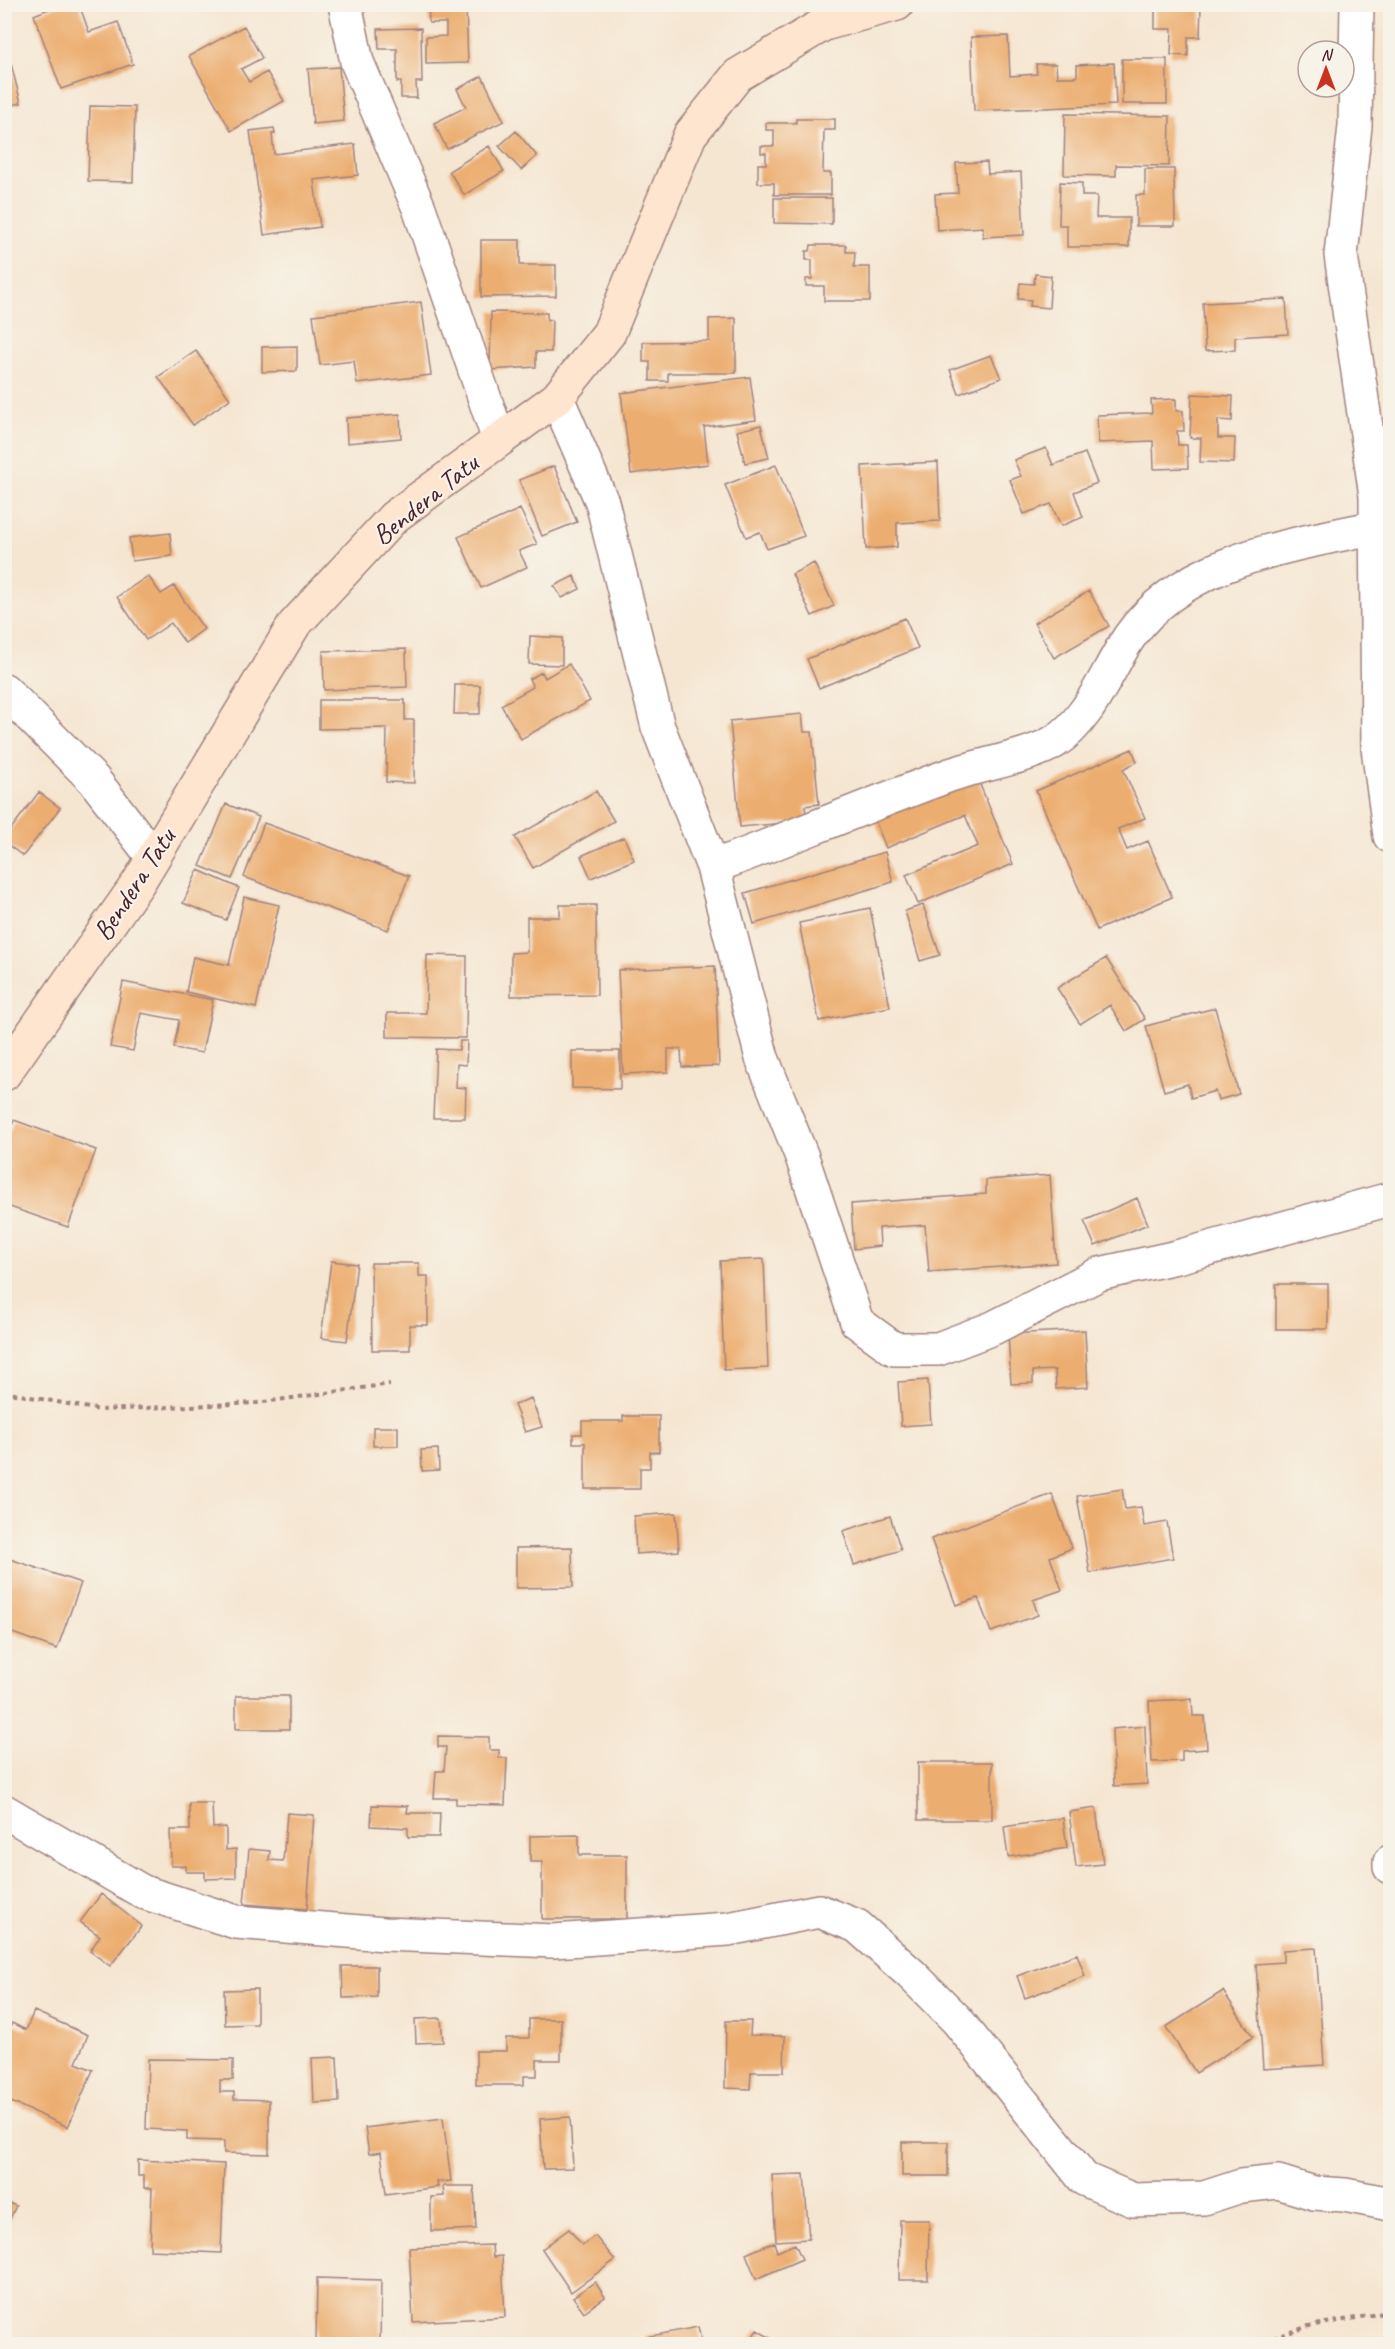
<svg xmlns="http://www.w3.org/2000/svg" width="1395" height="2349" font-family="Caveat,sans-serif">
<rect width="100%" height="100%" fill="#f7f3e8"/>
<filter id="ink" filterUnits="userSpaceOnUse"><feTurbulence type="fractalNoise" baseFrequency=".0167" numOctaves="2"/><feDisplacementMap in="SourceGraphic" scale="12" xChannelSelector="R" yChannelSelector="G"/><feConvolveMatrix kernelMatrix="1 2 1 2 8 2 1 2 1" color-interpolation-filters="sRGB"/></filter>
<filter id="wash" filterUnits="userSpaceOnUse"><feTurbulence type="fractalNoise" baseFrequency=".008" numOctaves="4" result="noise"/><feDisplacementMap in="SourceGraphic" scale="24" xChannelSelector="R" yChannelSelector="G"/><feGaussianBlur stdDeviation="1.35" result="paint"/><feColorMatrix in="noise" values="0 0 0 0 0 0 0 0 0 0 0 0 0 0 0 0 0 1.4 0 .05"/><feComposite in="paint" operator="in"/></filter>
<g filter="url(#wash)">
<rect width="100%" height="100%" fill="#f5e6d2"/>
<g id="blocks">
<path fill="#ecad6f" d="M61,4H79L89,32L118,22L133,64L61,89L34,15Z
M428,4H466L468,63L426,64V37L446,36V23H429Z
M1155,4L1201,5L1200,37H1188V56L1171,55L1172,29H1155Z
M244,26L262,58L241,69L249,82L267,72L284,101L231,131L189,56Z
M421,28L422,82H416L417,98H401V82H397V49H379L378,29Z
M1008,36L1010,76L1037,74L1036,64H1056L1057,77H1077V65L1114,63L1116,105L974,111L971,37Z
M1122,59H1167V104H1122Z
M10,60L21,103L4,107V62Z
M339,67L344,121L313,124L308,69Z
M482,76L504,121L447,149L434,123L466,107L457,89Z
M90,106L135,107L133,182L88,181Z
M1065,114L1170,116L1169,166L1116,165V176L1064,175Z
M796,119H835V130H824L823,173H831V195H774V183H758V164H766V153H761V146H774V130H766V123H796Z
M274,128L275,134H272L274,154L355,144L358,175L314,180L320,227L264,235L250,131Z
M516,131L537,156L521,170L499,146Z
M489,146L504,171L464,195L449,171Z
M987,162L988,174L1021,172L1024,235L983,237V227L937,230L935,194L958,193L956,163Z
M1145,169H1174L1175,226H1136V195H1145Z
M1060,182L1082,183V196H1097L1096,218H1129V247H1067V225H1059Z
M774,198H832V224L774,223Z
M481,240H520V265H556V296L481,297Z
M811,245H846V252H855L854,267H870V301H824V286H806V279H812V260H806V251H810Z
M1035,274L1051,276L1049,308L1030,306L1031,300L1018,299L1020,283L1034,284Z
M1286,299L1288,334L1235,337V350L1205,351L1203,303Z
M421,302L431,375L357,384L354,361L320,365L313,315Z
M491,312L547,313V320H552L551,352H536V367L490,370Z
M736,318V373H668V381H650V362H643V342L709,341V319Z
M297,346V371L262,372V347Z
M196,351L230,399L193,425L158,377Z
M991,355L1001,378L959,394L950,370Z
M750,377L756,420L704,427L708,464L631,474L621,393Z
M1192,394L1233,396L1232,421L1218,420V438H1235L1234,463L1200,462L1201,438H1190Z
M1176,399V411H1183L1184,431H1177L1178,445H1187L1188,468L1154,469L1153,441L1098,443L1097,415L1152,413L1151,400Z
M400,414L401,438L347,443L346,418Z
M761,425L769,458L745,463L737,431Z
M1046,448L1053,465L1085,453L1097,483L1074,492L1083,517L1061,526L1051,504L1024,514L1010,480L1021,476L1014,460Z
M938,462L940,521L897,523V547L866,549L862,466Z
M776,465L804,536L767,549L760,532L746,537L725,485Z
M554,466L577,522L542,536L519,480Z
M520,509L537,544L519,551L527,567L481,588L458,537Z
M170,533L172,556L132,561L129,538Z
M814,563L834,606L812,616L792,574Z
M148,576L161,594L174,586L204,629L185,643L171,623L146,640L117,597Z
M574,576L580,589L562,598L554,586Z
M1089,591L1109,626L1054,658L1034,623Z
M905,618L918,648L819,688L807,659Z
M530,636L562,638V665L529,664Z
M406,649L407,687L324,690L323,651Z
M569,664L590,701L521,739L501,705L533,687L529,679L542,672L545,678Z
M455,685H480V714H454Z
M319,700H405V720H414V783L386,782L387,728L319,729Z
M802,714L804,732H812L819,804L805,806L807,821L740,827L730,721Z
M1132,749L1137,762L1123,769L1145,818L1118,829L1127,850L1148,841L1172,897L1097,930L1036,791Z
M976,775L1013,864L918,904L906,875L978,846L965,815L886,848L874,818Z
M596,791L614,821L533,868L515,837Z
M39,792L60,808L23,856L4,842V838Z
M226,804L259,817L232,879L200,866Z
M264,823L409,876L388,930L244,877Z
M624,837L634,860L591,878L581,856Z
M885,852L893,882L754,924L745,893Z
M198,870L239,888L226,920L183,903Z
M244,897L279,905L256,1008L186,992L193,957L229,965Z
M560,905H596L597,995L511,996V953L527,952V917H560Z
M923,905L940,955L920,961L905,911Z
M870,908L890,1007L819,1021L799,923Z
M427,955L467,956L466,1038L387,1037V1013H426Z
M1106,958L1145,1019L1126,1031L1110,1005L1080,1024L1057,988Z
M715,966L719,1066L682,1067L681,1049H668V1072L623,1074L618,970Z
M123,982L213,1000L202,1053L174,1048L179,1020L141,1013L133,1051L110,1047Z
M1215,1008L1239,1094L1218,1100L1215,1091L1191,1098L1188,1084L1164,1091L1146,1026Z
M460,1041H467L466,1065L457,1064L456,1087L466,1088L465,1118H433L436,1049L459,1050Z
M572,1051H620V1089L572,1088Z
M14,1120L96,1150L68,1227L4,1205V1146Z
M1050,1175L1056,1263L929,1272L925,1225L879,1228L880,1246L854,1249L851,1204L986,1194V1180Z
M1137,1198L1148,1224L1095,1246L1084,1221Z
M764,1259L768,1368L724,1370L720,1261Z
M331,1261L357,1264L347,1341L321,1338Z
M371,1263H419V1276H428V1325H410V1350H372Z
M1276,1284H1328V1329H1276Z
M1085,1330L1088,1387L1056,1389L1055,1370L1033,1371V1383L1011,1384L1008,1334Z
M928,1380L931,1424L901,1426L898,1382Z
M531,1398L542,1427L525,1432L514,1405Z
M623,1416H659V1452H650V1468H640V1489H585V1443H573V1434H582V1421H623Z
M373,1427H398V1446H373Z
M438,1449L439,1470L422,1471L421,1450Z
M1122,1489L1125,1509L1141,1507L1144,1526L1167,1522L1173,1558L1090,1573L1077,1496Z
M1052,1494L1072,1548L1050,1557L1062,1590L1033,1600L1038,1615L991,1632L978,1598L956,1605L931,1539Z
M676,1513L679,1551L636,1554L634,1516Z
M890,1516L901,1550L854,1565L843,1531Z
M572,1547L573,1587L516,1588V1548Z
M4,1557L81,1583L57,1649L4,1630Z
M236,1696H289V1729H236Z
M1192,1699L1193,1716H1205L1207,1749L1182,1751V1761L1152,1762L1149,1701Z
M1145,1726L1147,1784L1114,1786L1112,1729Z
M438,1736L489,1737V1750H499V1758H507L505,1805L456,1804V1798H434L436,1771H444L446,1747H438Z
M918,1762H992V1820H918Z
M189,1803H212L213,1828L226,1827V1850L236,1849V1878L205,1879V1872H186V1866H171L170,1830H190Z
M372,1805L408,1806L407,1813H440L439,1837H408V1828L371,1826Z
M1096,1808L1103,1864L1076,1867L1069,1812Z
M287,1813L314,1815L307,1909L244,1904L249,1849L270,1851L269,1860L283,1861Z
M1063,1818L1067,1848L1008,1857L1004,1827Z
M579,1835V1855H627V1919H542V1862H530V1836Z
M101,1894L142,1926L110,1966L90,1951L100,1936L80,1922Z
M1316,1948L1324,2065L1263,2069L1256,1964L1283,1962V1950Z
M1077,1954L1085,1976L1025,1998L1017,1976Z
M342,1966H377V1997L343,1998Z
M257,1989V2024L225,2025L224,1990Z
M1223,1991L1253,2037L1196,2073L1166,2027Z
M34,2011L88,2035L76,2063L93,2070L68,2127L4,2099V2041L12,2023L26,2030Z
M441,2018L443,2042L416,2043L415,2019Z
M529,2019H561V2060H537V2076H524V2085H476V2051H506V2038H529Z
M726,2021H751L750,2035L785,2036L784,2072H751L750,2089L725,2088Z
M337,2057L339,2102L314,2103L312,2058Z
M148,2059L233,2060V2080H220V2092H234V2099L269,2100V2154L224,2153V2141L187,2140V2131L146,2129Z
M570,2117L573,2168L543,2169L540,2119Z
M443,2118L451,2181L437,2182L438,2187L386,2194L381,2152L369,2154L365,2128Z
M902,2142H948V2176H902Z
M138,2160L224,2164L221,2253L150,2250L152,2188H144V2176H138Z
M804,2174L809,2239L776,2241L772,2175Z
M443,2186H474L476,2229L431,2231V2197L444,2196Z
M4,2201L16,2206L4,2231Z
M900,2220H929L928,2280H899Z
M569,2229L582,2245L595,2236L615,2260L571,2292L542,2249Z
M774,2242L777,2252L795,2244L802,2259L756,2279L746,2254Z
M492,2245L493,2257L502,2256L505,2317L413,2322L409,2248Z
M317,2278L381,2280L380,2344H316Z
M595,2282L605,2297L584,2312L573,2297Z
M698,2327L702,2344H646L645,2337Z
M757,2330L779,2343L778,2344H748Z"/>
</g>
</g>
<g filter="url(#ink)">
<use href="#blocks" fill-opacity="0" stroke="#a0827e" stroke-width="1.5"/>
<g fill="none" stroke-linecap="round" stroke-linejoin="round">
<defs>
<path id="street" d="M345,4L357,62L419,208L499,440
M1357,4L1355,126L1341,255L1376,496L1378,748L1390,836
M557,398L602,502L658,727L713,867L762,1058L802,1157L857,1322L894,1349H938L993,1328L1099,1274L1177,1257L1390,1199
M4,690L94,780L153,857
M713,867C792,837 871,804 950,775C978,765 1030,757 1054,742C1091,719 1106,671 1130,636C1184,559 1290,546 1376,527
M4,1811L143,1892L236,1922L385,1934L553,1941L728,1929L819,1911L857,1926L911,1974L957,2020L1084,2179L1133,2200L1204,2198L1241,2186L1278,2182L1314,2193L1345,2195L1390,2204
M1390,1862V1867"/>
<path id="secondary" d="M4,1074L138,883L294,625L394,517L557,398L609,333L690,135L738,75L824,24L897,4"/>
</defs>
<use href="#street" stroke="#a0827e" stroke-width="36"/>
<use href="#secondary" stroke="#a0827e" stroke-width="36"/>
<path stroke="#a0827e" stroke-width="4" stroke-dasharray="4.5 4.5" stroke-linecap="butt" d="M4,1392L100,1410L257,1403L390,1384
M1256,2344L1309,2326L1390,2312"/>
<use href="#street" stroke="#fff" stroke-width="33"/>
<use href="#secondary" stroke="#fde5d0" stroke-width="33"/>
</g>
</g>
<g text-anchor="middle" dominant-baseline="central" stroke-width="4.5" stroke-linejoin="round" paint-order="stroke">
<g font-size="28" fill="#4a1f2b" stroke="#f7f3e8">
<text transform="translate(425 499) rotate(-39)">Bendera Tatu</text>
<text transform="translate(134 884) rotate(-57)">Bendera Tatu</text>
</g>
</g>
<rect width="1395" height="2349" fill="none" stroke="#f7f3e8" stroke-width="24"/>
<g transform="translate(1326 69)"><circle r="28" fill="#f7f3e8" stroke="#b29e9c" stroke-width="1.5"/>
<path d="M0-4.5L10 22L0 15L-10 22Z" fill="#c8321e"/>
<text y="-9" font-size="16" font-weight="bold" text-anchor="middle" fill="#4a1f2b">N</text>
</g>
</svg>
